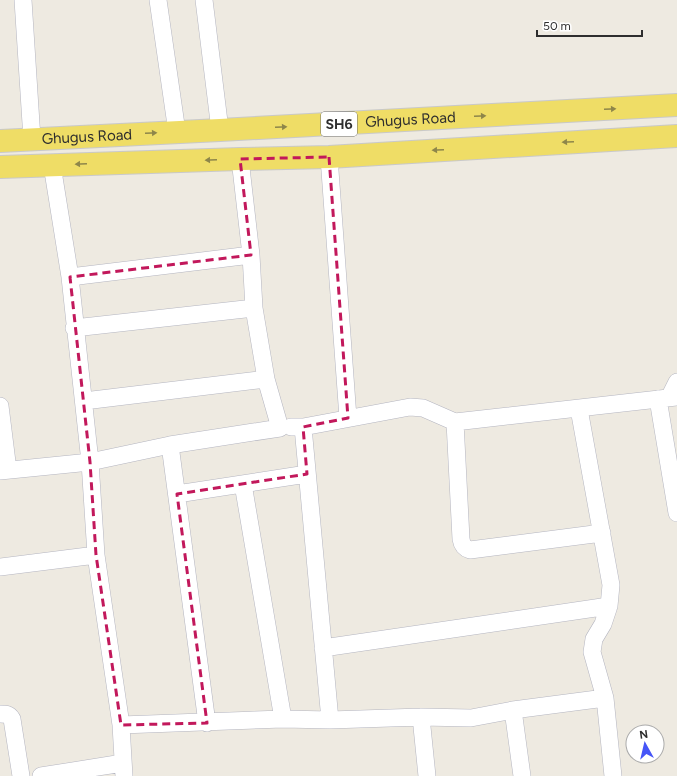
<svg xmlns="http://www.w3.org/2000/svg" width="677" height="776" font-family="Figtree,sans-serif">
<rect width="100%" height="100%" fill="#eeeae1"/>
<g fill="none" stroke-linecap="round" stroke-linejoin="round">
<defs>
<path id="minor" d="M23,0L32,139
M158,0L177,132
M204,0L220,130
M329,157L348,418
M70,277L251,255
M74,328L254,308
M669,398L677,382
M658,399L677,513
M84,401L266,379
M0,406L8,470
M579,409L611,585L609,606L603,624L594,639L592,652L605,698L613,776
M455,422L461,539C462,545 464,548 470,550L602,533
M291,427H303L330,720
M303,427L410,407L423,408L455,422L677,397
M170,445L207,723
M0,471L90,462L70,277L52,165
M243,484L283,719
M177,494L307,474
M0,567L96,555
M323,648L609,606
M513,710L522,776
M0,714C6,714 9,714 12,719L21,776
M421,717L427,776
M121,725L283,719L330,720L421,717L471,718L513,710L605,698
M41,776L123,763
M124,776L121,725L96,555L90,462L170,445L280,428L266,379L254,308L251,255L240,159"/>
<g id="primary">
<path id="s1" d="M0,141L220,130L677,105"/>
<path d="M0,167L240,159L329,157L677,136"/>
</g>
</defs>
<use href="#minor" stroke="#b4b5c0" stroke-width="18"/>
<use href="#primary" stroke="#c9c9c9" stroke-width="24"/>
<use href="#minor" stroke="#fff" stroke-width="17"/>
<use href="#primary" stroke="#efdd66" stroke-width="22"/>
</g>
<defs><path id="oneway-solid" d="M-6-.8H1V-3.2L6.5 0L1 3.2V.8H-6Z"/></defs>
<g fill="#8e864a">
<use href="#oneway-solid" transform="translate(610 109) rotate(-3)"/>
<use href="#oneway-solid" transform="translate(480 116) rotate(-3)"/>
<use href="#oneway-solid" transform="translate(281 127) rotate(-3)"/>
<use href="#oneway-solid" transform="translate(151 133) rotate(-3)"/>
<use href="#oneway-solid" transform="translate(568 142) rotate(177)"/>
<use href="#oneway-solid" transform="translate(438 150) rotate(177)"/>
<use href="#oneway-solid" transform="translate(211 160) rotate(178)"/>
<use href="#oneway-solid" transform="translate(81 164) rotate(178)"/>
</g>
<path fill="none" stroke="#c2185b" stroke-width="3" stroke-dasharray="8 5" stroke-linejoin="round" d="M329,157L348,418L303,427L307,474L177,494L207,723L121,725L96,555L90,462L70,277L251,255L240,159Z"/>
<g text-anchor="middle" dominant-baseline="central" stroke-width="3.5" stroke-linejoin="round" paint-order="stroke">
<rect fill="#fff" stroke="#6d6d6d" stroke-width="1" x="321" y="112" width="36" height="24" rx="3"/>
<g font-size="14" font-weight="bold" fill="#2e2e2e">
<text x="339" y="124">SH6</text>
</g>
<g font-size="15" fill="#2e2e2e" stroke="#fff">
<text stroke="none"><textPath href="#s1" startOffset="411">Ghugus Road</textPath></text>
<text stroke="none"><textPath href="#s1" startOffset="87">Ghugus Road</textPath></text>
</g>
</g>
<g transform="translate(645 744) rotate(352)"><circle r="19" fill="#ffffff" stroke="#ababab"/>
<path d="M0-3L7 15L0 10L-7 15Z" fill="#4655f7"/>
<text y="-6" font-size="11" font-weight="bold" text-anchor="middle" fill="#2e2e2e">N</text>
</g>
<path d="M537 30v6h105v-6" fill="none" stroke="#2e2e2e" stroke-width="2"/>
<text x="543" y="30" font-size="12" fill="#2e2e2e" stroke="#ffffff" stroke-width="3" paint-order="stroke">50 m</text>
</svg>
